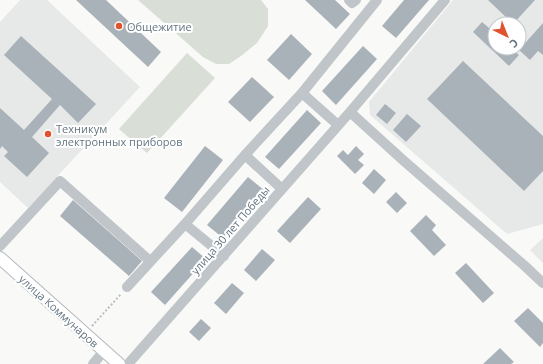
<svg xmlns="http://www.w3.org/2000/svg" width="543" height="364" font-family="'Open Sans',sans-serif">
<rect width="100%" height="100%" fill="#f9f9f7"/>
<path fill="#e7e8e8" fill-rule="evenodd" d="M20,0H47L140,87L28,208L0,182V22Z
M453,0H543V224L507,234L370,115L369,102ZM495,24H519V48H495Z
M543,238V263L530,250Z"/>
<path fill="#d9ded6" d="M138,0H261L268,9V26L257,43L241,56L229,64H216L203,57Z
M187,53L215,78L147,153L119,129Z"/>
<path fill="#a9b2b8" d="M76,0H106L161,52L148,67Z
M305,0H335L350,14L336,29Z
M404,0H429L396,38L382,26Z
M488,0H535L513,24Z
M482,22L495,33V48H511L519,55L509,66L473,32Z
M543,23V55L538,51L530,60L519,50Z
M291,34L312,54L289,80L267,60Z
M21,36L96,104L78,123L60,105L32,137L49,153L27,177L4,156L8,152L2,146L0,149V108L24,130L52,99L4,55Z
M363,46L377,59L336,105L322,91Z
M463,61L543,136V171L524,191L427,99Z
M252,77L274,97L250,122L228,102Z
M385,104L396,113L387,124L376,115Z
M307,110L321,123L279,169L265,157Z
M407,114L421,126L406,142L393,130Z
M205,146L223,160L182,212L164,198Z
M356,146L364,154L358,160L364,165L355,174L337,156L343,150L348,155Z
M374,169L386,180L374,194L362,183Z
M248,177L264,190L223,238L207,225Z
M396,192L407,203L397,213L386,202Z
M308,197L321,209L290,243L277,231Z
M73,200L142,261L129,276L60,216Z
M426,215L436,225L432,230L446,245L434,256L410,231Z
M192,247L206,259L165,305L151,292Z
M262,249L275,260L256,281L244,270Z
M466,263L494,293L483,303L455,273Z
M232,283L244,293L226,314L214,303Z
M528,308L543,323V343L540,347L514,321Z
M201,319L211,328L199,341L189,332Z
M500,348L514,362L511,364H483Z"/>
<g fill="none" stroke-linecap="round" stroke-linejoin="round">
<defs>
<path id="major" d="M0,258L119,364"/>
</defs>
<use href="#major" stroke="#b4b9bd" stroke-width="14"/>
<path stroke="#babec1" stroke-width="2" stroke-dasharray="2 2" stroke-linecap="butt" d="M92,326L121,294"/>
<path stroke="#c0c5c9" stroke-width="10" d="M349,0L352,3L356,0
M302,93L338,125
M350,112L404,161L526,267L543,283
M245,155L282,189
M185,224L224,256
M0,246L60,181L150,261
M127,287L185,224L245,155L302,93L377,0
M93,364L104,351
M128,364L350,112L445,0"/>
<use href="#major" stroke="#fff" stroke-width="12"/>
</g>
<g fill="#e1532e" stroke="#fff" stroke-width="1.5">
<circle cx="119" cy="26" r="4"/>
<circle cx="48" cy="134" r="4"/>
</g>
<g text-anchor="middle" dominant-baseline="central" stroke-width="4" stroke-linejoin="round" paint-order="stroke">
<g font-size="11" fill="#647581" stroke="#fff" text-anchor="start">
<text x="127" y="26">Общежитие</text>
<text x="56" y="128">Техникум<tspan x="56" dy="13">электронных приборов</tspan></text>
</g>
<g font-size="11" fill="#647581" stroke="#fff">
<text transform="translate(230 230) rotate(-49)">улица 30 лет Победы</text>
<text transform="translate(59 311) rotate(42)">улица Коммунаров</text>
</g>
</g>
<g transform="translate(507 36) rotate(137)"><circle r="19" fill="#ffffff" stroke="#c1c8cd"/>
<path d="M0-3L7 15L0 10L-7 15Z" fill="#e1532e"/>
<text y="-6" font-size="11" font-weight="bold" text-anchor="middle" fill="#647581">С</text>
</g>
</svg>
